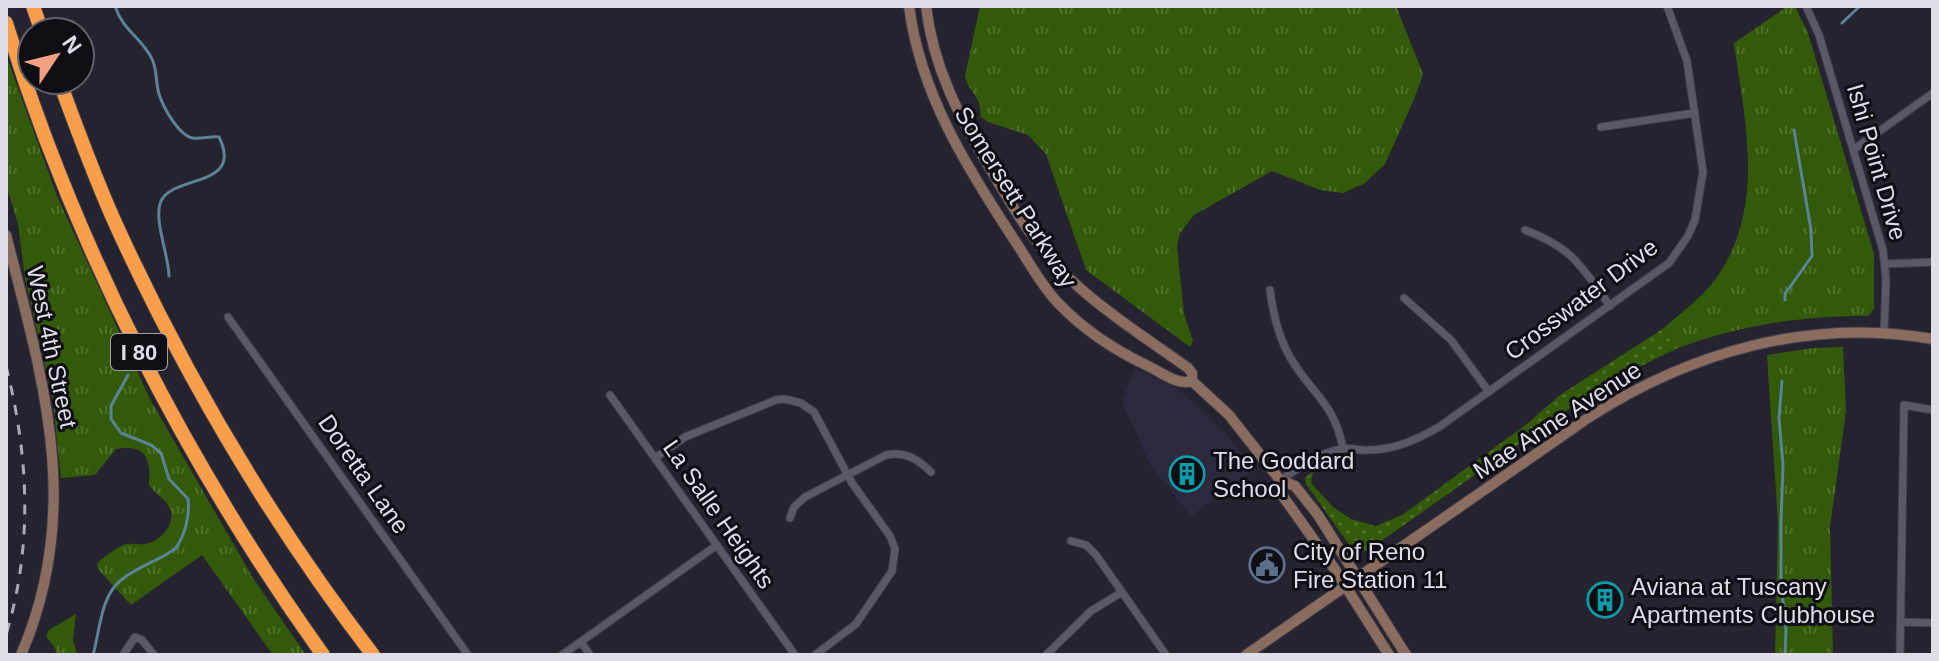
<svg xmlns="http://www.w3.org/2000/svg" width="1939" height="661" font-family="Arial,sans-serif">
<defs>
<pattern id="grass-tufts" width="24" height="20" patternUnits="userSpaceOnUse" patternTransform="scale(2)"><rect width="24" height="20" fill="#325a08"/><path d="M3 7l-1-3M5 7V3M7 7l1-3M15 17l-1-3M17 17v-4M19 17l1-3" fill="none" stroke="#4f712c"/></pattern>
<pattern id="garden-dots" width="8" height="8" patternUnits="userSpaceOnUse" patternTransform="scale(2)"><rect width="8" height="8" fill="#325a08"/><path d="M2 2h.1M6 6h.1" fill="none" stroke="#4f712c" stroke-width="1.8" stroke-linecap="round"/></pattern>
</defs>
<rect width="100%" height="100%" fill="#262331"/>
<path fill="#2d293d" d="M1135,368L1173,386L1193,401L1227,435L1254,470L1191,516L1151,466L1122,402Z"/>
<path fill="url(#grass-tufts)" d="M980,6H1396L1423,74L1415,97L1385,164L1365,183L1343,193L1320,190L1272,171L1194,215L1180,233L1177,246L1184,314L1193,341L1190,347L1086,270L1046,154L1028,135L988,122L981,117L979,102L967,83L965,76Z
M1788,6H1795L1808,33L1874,254V309L1868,316C1801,316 1741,325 1678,348L1664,328C1682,312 1703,297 1717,277C1766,206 1745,122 1734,43Z
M6,55L57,196L150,399L253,578L306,655H273L202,555L131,605L98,569L97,564C104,556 114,550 123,545C131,542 140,546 149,543C162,539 176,523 170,509C166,499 155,494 149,485C151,458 146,444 116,449L95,475L61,478L53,401L25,278L18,224L6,184Z
M1843,347L1846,411L1830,527L1833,655H1775L1778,523L1767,355L1813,348Z
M76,614L73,640L77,655H57L55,648L46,636L49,630Z"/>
<path fill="url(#garden-dots)" d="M1664,328L1678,348L1614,379L1587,396L1367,551H1359L1350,546L1306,484L1305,478L1313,471L1311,483L1333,507L1351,519L1376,526L1402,515L1527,424L1560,395Z"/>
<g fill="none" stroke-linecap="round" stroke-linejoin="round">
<path stroke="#5a8397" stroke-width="3" d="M115,6C122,29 140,37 151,57C158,69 155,81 159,94C163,107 179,136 193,138C202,139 210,136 219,137C244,188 174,174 161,201C153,219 169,256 169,276
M1842,23L1860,6
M1785,300V294L1812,256L1811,230L1794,130
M1782,381L1779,418L1783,465L1781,522V583L1786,629L1785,655
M93,655C100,631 100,597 121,580C137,567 158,561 175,549C185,536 190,515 188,499L169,479L161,453L151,445L121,433L111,419V406L128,375"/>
<defs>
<path id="street" d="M1806,6L1819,35L1883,250L1886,279L1884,334
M1601,127L1695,113
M1853,150L1933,93
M1525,230C1573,248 1581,266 1610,306
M1885,264L1933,262
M1270,290C1273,314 1278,336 1290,357C1311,394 1333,400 1343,448
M1404,298L1451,340L1489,392
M228,317L468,655
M610,395L795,655
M655,458L685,437L776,400L785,399L801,403L814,412L852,483L890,536L895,549L892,571L856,624L815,655
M1280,480C1299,468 1321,452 1342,449C1350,447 1359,451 1368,450C1394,450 1416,440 1439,427L1669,263L1688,236L1695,220L1703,172L1687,61L1667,6
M790,518L794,507L805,497L886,455C905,451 918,459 931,472
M1071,541L1086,545L1096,555L1166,655
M1902,622L1933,623
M581,642L590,655
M123,655L135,637L142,640L154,655
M562,655L717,545
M1046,655L1091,611L1122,592
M1900,655L1904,405L1933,410"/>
<path id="secondary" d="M909,6C920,93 966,166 1013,238C1028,260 1040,284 1058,303C1084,330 1114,350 1148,366C1161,372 1178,386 1192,381
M926,6C933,68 960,118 991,170C1014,210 1037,248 1070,279C1106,313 1149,340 1188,368L1192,373V381L1229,415L1280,480L1282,495L1334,568L1389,655
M6,235C43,380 84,509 21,655
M1280,480L1295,486L1318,515L1406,655
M1246,655L1588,418C1690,352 1811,317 1933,339"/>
<path id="highway" d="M33,6L42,32
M6,23C76,249 186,463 323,655
M59,80C77,129 95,179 117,227C186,378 272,523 373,655"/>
</defs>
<use href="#street" stroke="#413e4a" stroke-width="9"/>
<use href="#secondary" stroke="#413e4a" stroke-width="12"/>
<use href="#highway" stroke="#413e4a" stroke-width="16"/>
<use href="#street" stroke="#5a5767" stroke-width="7"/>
<use href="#secondary" stroke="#8a6d5f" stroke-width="10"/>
<use href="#highway" stroke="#f99f4b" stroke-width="14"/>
<path stroke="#aca9b5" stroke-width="3" stroke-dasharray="10 10" stroke-linecap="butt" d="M6,366C29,457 33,545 6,635"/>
</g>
<defs>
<symbol id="building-ring" viewBox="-11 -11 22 22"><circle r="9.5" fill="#0f0e14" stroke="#0f9aa8" stroke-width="1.5"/><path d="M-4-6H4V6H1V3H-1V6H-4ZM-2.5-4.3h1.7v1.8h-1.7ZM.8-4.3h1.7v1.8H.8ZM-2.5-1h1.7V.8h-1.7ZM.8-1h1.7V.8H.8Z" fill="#0f9aa8"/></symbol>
<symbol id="civic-ring" viewBox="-11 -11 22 22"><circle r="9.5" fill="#0f0e14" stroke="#5c6f8a" stroke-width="1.5"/><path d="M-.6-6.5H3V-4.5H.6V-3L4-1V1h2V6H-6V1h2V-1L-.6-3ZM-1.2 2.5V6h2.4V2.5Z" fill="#5c6f8a"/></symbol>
</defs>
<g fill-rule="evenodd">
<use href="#building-ring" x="1167" y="454" width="40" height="40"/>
<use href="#civic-ring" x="1247" y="545" width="40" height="40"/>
<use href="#building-ring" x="1585" y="580" width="40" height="40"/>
</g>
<g text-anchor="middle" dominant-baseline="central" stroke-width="6" stroke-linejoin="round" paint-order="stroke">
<rect fill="#0f0e14" stroke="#a19fa8" stroke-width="2" x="111" y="334" width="56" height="36" rx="6"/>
<g font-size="22" font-weight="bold" fill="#dfdde7">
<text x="139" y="352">I 80</text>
</g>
<g font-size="24" fill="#dfdde7" stroke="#0f0e14">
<text transform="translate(1877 162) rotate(74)">Ishi Point Drive</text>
<text transform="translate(1016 197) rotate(58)">Somersett Parkway</text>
<text transform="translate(1581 299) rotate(-37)">Crosswater Drive</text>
<text transform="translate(52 347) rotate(78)">West 4th Street</text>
<text transform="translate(1557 420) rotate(-33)">Mae Anne Avenue</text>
<text transform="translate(364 474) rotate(55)">Doretta Lane</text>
<text transform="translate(719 514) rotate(55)">La Salle Heights</text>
</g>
<g font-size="24" fill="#dfdde7" stroke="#0f0e14" text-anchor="start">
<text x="1213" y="460">The Goddard<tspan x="1213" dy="28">School</tspan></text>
<text x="1293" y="551">City of Reno<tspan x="1293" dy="28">Fire Station 11</tspan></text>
<text x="1631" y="586">Aviana at Tuscany<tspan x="1631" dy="28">Apartments Clubhouse</tspan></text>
</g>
</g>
<rect width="1939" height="661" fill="none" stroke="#dfdde7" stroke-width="16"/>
<g transform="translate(56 56) rotate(55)"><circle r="38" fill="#0f0e14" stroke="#626168" stroke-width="2"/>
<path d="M0-6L14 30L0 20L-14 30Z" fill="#f39f83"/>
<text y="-12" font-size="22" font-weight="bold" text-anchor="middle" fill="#dfdde7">N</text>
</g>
</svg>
